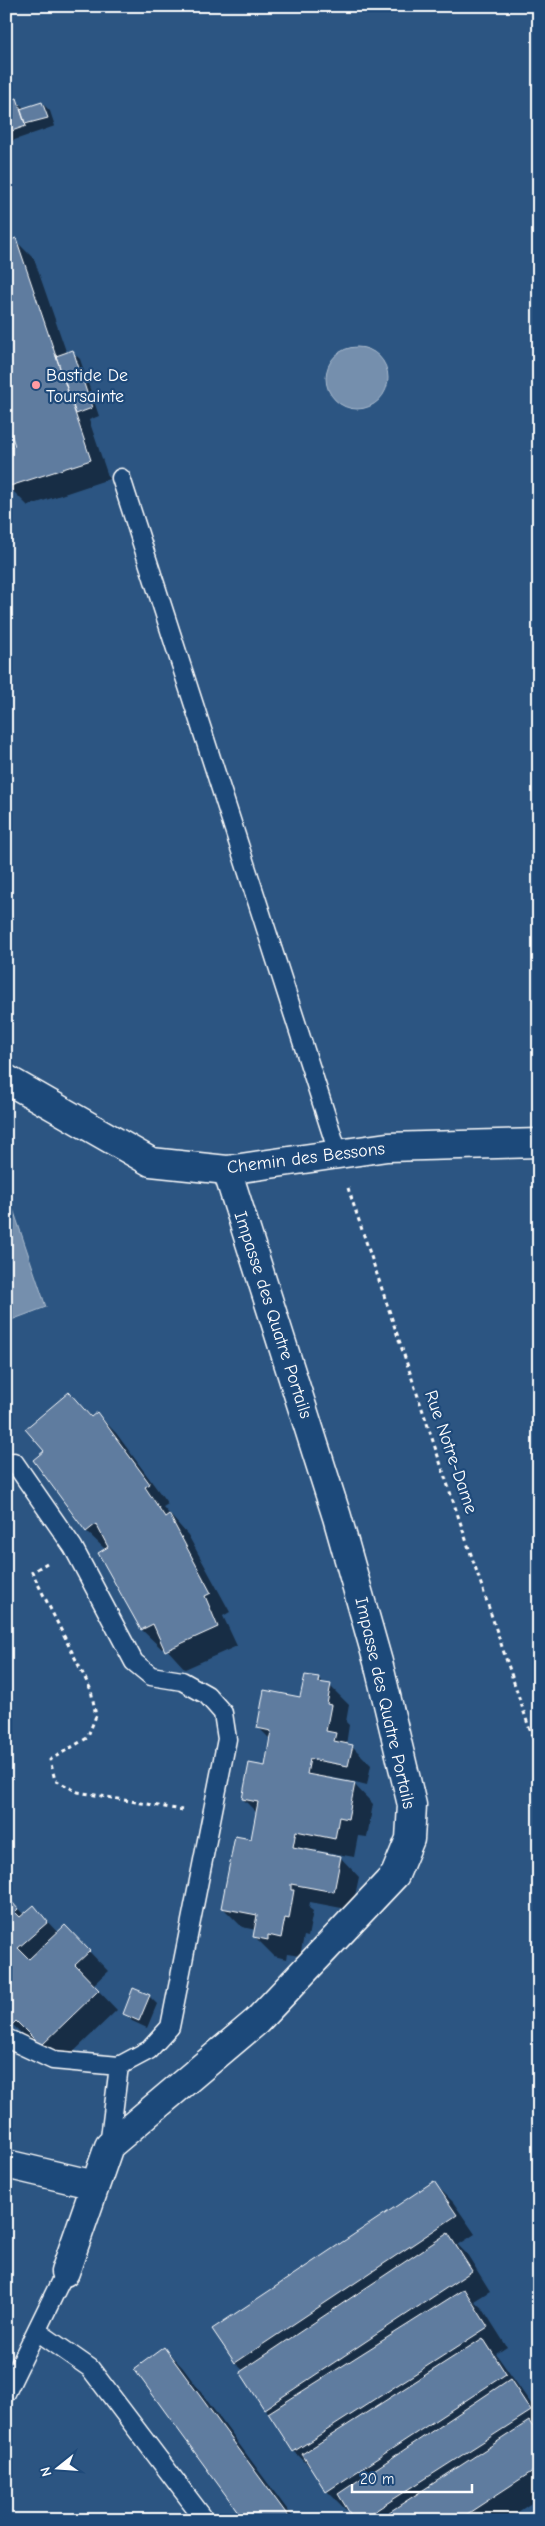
<svg xmlns="http://www.w3.org/2000/svg" width="545" height="2526" font-family="'Comic Neue',sans-serif">
<rect width="100%" height="100%" fill="#2c5582"/>
<filter id="ink" filterUnits="userSpaceOnUse"><feTurbulence type="fractalNoise" baseFrequency=".02" numOctaves="2"/><feDisplacementMap in="SourceGraphic" scale="10" xChannelSelector="R" yChannelSelector="G"/><feConvolveMatrix kernelMatrix="1 2 1 2 8 2 1 2 1" color-interpolation-filters="sRGB"/></filter>
<g filter="url(#ink)">
<path fill="#748fad" stroke="#acbcce" d="M326 378a31 31 0 1 1 62 0a31 31 0 1 1-62 0Z
M6,1197L10,1200L46,1307L6,1322Z"/>
<path fill="#0007" fill-rule="evenodd" d="M16,100L25,109L42,103L50,111L55,126L6,143V103Z
M15,240L34,259L67,354L72,352L80,359L99,416L89,420L109,479L28,506L8,486L6,480V450L16,446Z
M69,1394L92,1417L97,1414L116,1433L168,1504L163,1507L188,1535L230,1612L223,1616L237,1646L185,1669L165,1647L162,1649L142,1630L100,1553L106,1550L86,1531L46,1452Z
M318,1678L324,1684L330,1686L349,1705L346,1722L349,1725L346,1745L352,1746L371,1765L367,1785L351,1781L373,1804L367,1837L358,1836L354,1857L315,1850L314,1852L340,1857L359,1877L352,1910L310,1902L309,1908L313,1911L308,1937L304,1936L300,1956L287,1954L286,1959L274,1956L255,1937L256,1930L242,1927L223,1908L252,1841L257,1813L243,1799L266,1768L271,1740L258,1727L301,1698ZM328,1777L350,1781L349,1784L328,1779Z
M6,1896L24,1915L34,1907L58,1933L84,1946L108,1971L93,1985L117,2010L61,2064L36,2040L32,2044L6,2018Z
M149,1996L157,2004L147,2028L132,2021L124,2013Z
M434,2183L453,2202L475,2234L458,2245L467,2254L490,2291L474,2301L483,2309L507,2347L496,2354L539,2415V2498L506,2520H356L349,2508L346,2510L327,2491L313,2470L294,2451L265,2408L244,2371L235,2363Z
M164,2348L183,2368L295,2520H245Z"/>
<path fill="#5e7c9f" stroke="#fff" d="M17,98L26,126L6,133V101Z
M42,102L48,118L25,124L20,109Z
M16,238L91,460L7,487L6,449L15,446L6,418V242Z
M73,350L92,408L76,414L56,356Z
M69,1392L91,1417L97,1412L150,1484L145,1487L165,1517L169,1514L211,1593L205,1596L218,1627L165,1651L153,1624L141,1630L98,1553L108,1547L96,1524L86,1532L33,1460L44,1451L25,1429Z
M305,1675L319,1677L318,1682L331,1684L327,1704L331,1705L326,1731L336,1733L334,1741L353,1745L348,1766L310,1759L307,1774L355,1783L348,1819L339,1817L335,1839L296,1831L293,1847L341,1856L334,1892L291,1884V1890H294L289,1919L285,1918L281,1938L268,1935V1940L253,1937L257,1915L221,1908L235,1836L251,1839L258,1802L242,1799L249,1763L265,1766L271,1731L257,1728L264,1690L300,1697Z
M6,1895L18,1909L15,1912L20,1917L34,1905L48,1922L18,1948L29,1959L65,1925L90,1951L75,1965L99,1990L41,2046L16,2021L12,2025L6,2020Z
M133,1988L150,1995L139,2021L123,2014Z
M434,2181L457,2215L235,2363L212,2329Z
M448,2233L472,2271L264,2409L240,2372Z
M464,2289L488,2327L293,2452L268,2413Z
M483,2338L506,2374L326,2492L302,2454Z
M164,2347L291,2520H244L134,2369Z
M510,2379L531,2411L361,2520H354L338,2494Z
M529,2421L539,2436V2467L458,2520H377Z"/>
<g fill="none" stroke-linecap="round" stroke-linejoin="round">
<defs>
<path id="service" d="M121,478L339,1156
M14,1462L73,1547L134,1662L151,1676L182,1681L207,1695L223,1713L227,1739L170,2027L149,2050L119,2066
M6,2038L53,2060L119,2066L109,2146
M37,2331L90,2368L205,2520
M6,2393L65,2272"/>
<path id="minor" d="M6,1079L151,1162L227,1170L387,1147L539,1143
M6,2164L95,2185
M65,2272L109,2146L257,2021L395,1875L410,1839L412,1805L378,1662L337,1517L227,1170"/>
</defs>
<use href="#service" stroke="#fff" stroke-width="21"/>
<use href="#minor" stroke="#fff" stroke-width="31"/>
<path stroke="#fff" stroke-width="3" stroke-dasharray="4 4" stroke-linecap="butt" d="M348,1188L539,1757
M47,1563L32,1572L91,1690L96,1716L87,1738L50,1760L55,1780L78,1792L182,1810"/>
<use href="#service" stroke="#1f4a7a" stroke-width="18"/>
<use href="#minor" stroke="#1f4a7a" stroke-width="28"/>
</g>
</g>
<circle fill="#ff9aa2" stroke="#1f4a7a" stroke-width="2" cx="36" cy="385" r="5"/>
<g text-anchor="middle" dominant-baseline="central" stroke-width="4.5" stroke-linejoin="round" paint-order="stroke">
<g font-size="18" fill="#fff" stroke="#1f4a7a" text-anchor="start">
<text x="46" y="375">Bastide De<tspan x="46" dy="21">Toursainte</tspan></text>
</g>
<g font-size="18" fill="#fff" stroke="#1f4a7a">
<text transform="translate(306 1158) rotate(-7)">Chemin des Bessons</text>
<text transform="translate(273 1315) rotate(72)">Impasse des Quatre Portails</text>
<text transform="translate(451 1452) rotate(71)">Rue Notre-Dame</text>
<text transform="translate(385 1703) rotate(77)">Impasse des Quatre Portails</text>
</g>
</g>
<rect width="545" height="2526" fill="none" stroke="#1f4a7a" stroke-width="25"/>
<rect x="12" y="12" width="520" height="2501" fill="none" stroke="#fff" stroke-width="2" filter="url(#ink)"/>
<g transform="translate(58 2468) rotate(253)" stroke="#1f4a7a" stroke-width="4" paint-order="stroke">
<path d="M0-4L9 19L0 12L-9 19Z" fill="#ffffff"/>
<text y="-8" font-size="14" font-weight="bold" text-anchor="middle" fill="#ffffff">N</text>
</g>
<path d="M352 2484v8h120v-8" fill="none" stroke="#ffffff" stroke-width="2.5"/>
<text x="360" y="2484" font-size="15" fill="#ffffff" stroke="#1f4a7a" stroke-width="4" paint-order="stroke">20 m</text>
</svg>
